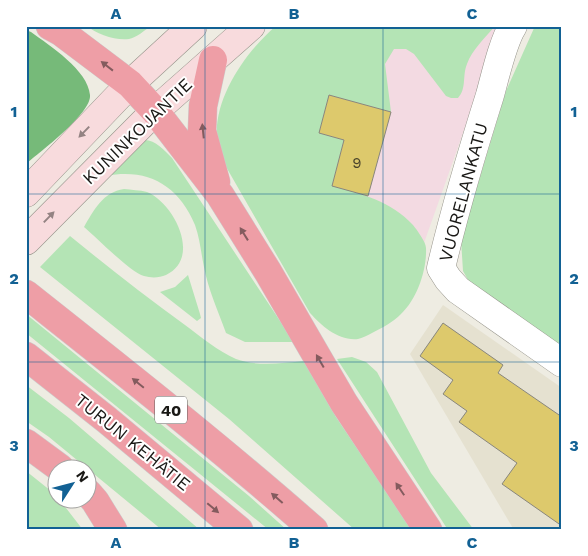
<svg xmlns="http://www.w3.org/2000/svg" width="588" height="556" font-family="'Work Sans',sans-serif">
<rect width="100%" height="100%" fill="#eeece2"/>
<path fill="#f3dae2" d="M368,26H501L413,274L289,152Z"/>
<path fill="#e5e1d0" d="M443,305L562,388V530H514L410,354Z"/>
<path fill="#b4e4b5" d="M87,26H151C145,30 136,38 129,39C116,41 96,34 87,26Z
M276,26H495C485,38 472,50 467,64C462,76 467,88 458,98H451L446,96L414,54L406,49H394L385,64L391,112L329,95L319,133L344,140L332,186C362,194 391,201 413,225C417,230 426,242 426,248C427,270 417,299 401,314C393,322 382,328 372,333C368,335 362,338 358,339C338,341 322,326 310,313L225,165C223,160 220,156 219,151C207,106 244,53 276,26Z
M535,26H562V351L476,294L463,271L461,240L506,91Z
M143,140C155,139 164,150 172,158L294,342H245L226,333C218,311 208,289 204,267C201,253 200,239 195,225C178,185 148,168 106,176Z
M124,189C131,190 140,190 147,192C174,203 202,258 166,275C159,278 151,278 144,276C130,272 97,238 84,227C94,210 103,192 124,189Z
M70,236C108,267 146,297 185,325C201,337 218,351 236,359C257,367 282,363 304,361L336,417L412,530H355L229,419L40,267Z
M188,275L200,314L201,318L197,321L160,292L175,287Z
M26,314L249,496L287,530H269L26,333Z
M352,357L366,362L377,372L431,473L474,530H448L337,359Z
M26,385L69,418L200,530H162L49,437L26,421Z
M26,471L56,495L83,530H26Z"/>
<path fill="#76ba79" d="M26,30L31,32C50,46 88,70 90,95C92,113 40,152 26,164Z"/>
<path fill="#ddc96c" stroke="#88867d" d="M329,95L391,112L368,196L332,186L344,140L319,133Z
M443,323L503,365L498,373L562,417V526L502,484L517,463L459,422L467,411L443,394L453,380L420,356Z"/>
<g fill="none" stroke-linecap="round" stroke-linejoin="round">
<defs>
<path id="minor" d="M513,26C503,41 495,77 490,95C472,152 455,209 441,268L448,279L458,290L562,363"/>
<path id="secondary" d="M26,193L130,84L193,26
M26,241L155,111L251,26"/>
<path id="trunk" d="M50,26L61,32L130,84L155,111L220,195L268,272L344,403L428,530
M213,60L203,106L202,131L216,182
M26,294C123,371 221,448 314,530
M26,356L107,420L239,530
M26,443L60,468
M88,493L95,501L113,530"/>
</defs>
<use href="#minor" stroke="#95938a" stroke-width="29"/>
<use href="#secondary" stroke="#95938a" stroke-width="29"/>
<use href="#trunk" stroke="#ccc" stroke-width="29"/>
<use href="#minor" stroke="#fff" stroke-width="28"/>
<use href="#secondary" stroke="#f8dbdd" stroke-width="28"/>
<use href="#trunk" stroke="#ee9ea6" stroke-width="28"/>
</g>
<defs><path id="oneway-solid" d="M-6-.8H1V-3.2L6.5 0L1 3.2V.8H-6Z" transform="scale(1.25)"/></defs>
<g fill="#845b5e">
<use href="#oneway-solid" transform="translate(107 66) rotate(-142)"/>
<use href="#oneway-solid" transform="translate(203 131) rotate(-96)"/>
<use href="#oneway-solid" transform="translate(244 234) rotate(-122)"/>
<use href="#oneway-solid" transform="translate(320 361) rotate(-120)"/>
<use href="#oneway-solid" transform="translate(138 383) rotate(-141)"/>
<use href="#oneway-solid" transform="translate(400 489) rotate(-124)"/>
<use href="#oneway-solid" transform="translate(277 498) rotate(-139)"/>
<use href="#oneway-solid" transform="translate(213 508) rotate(40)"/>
</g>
<g fill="#948383">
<use href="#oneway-solid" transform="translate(84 132) rotate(134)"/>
<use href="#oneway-solid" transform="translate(49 217) rotate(-46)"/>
</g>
<path fill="none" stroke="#126194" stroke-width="1" stroke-opacity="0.55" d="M205,26V530M383,26V530M26,194H562M26,362H562"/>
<g text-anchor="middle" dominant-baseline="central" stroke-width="4" stroke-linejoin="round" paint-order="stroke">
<g font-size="15" fill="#4a442b">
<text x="357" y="163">9</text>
</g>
<rect fill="#fff" stroke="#5e5d5b" stroke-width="1" x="155" y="396.5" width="32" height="27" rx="4"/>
<g font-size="16" font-weight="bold" fill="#191815">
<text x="171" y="410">40</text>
</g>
<g font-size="18" fill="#191815" stroke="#fff">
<text transform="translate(137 131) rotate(-44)">KUNINKOJANTIE</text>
<text transform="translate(463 192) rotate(-75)">VUORELANKATU</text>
<text transform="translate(133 442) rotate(39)">TURUN KEHÄTIE</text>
</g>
</g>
<rect width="588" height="556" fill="none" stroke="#ffffff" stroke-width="55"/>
<g transform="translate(72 484) rotate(54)"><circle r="24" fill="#ffffff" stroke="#a3a3a1"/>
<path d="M0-4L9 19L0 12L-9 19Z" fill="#126194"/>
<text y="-8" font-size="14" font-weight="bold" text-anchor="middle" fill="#191815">N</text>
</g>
<rect x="28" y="28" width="532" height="500" fill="none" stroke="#126194" stroke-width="2"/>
<g font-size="16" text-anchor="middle" font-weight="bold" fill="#126194">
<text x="116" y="19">A</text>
<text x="294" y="19">B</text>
<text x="472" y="19">C</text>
<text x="14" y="117">1</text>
<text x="574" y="117">1</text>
<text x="14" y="284">2</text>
<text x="574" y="284">2</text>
<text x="14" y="451">3</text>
<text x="574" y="451">3</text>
<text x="116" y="548">A</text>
<text x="294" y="548">B</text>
<text x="472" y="548">C</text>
</g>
</svg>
